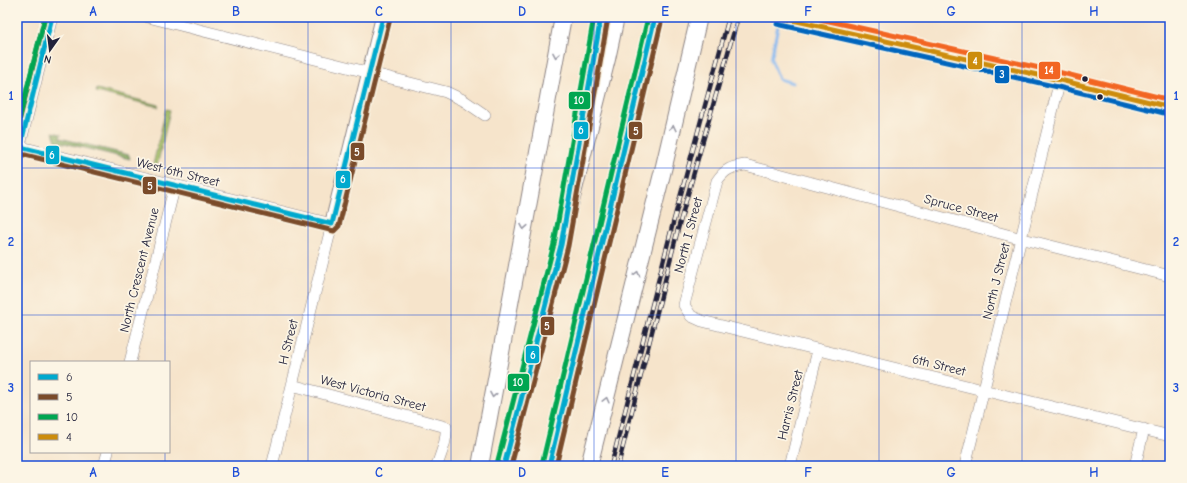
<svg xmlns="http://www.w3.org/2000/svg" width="1187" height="483" font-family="'Comic Neue',sans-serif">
<rect width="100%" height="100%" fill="#fcf5e5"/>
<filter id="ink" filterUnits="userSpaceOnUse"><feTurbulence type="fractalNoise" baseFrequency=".025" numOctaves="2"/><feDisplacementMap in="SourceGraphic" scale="8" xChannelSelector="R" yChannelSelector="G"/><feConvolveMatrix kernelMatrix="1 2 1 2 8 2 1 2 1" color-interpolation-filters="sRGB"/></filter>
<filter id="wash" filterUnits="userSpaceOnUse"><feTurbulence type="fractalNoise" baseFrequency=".012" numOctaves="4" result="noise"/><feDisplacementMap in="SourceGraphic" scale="16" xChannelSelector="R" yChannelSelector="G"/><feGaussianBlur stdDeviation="0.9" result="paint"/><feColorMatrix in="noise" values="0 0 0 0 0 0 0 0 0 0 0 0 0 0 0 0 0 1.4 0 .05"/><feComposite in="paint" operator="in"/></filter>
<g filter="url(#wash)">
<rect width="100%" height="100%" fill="#f6e4cb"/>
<path fill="#a8c369" stroke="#657252" d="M97,89L158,105L159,107L96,92Z
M166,109L170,110L157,166L153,165Z"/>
<path fill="#86a95d" stroke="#54664c" d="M53,132L61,134L60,138L129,155L130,159L56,141Z"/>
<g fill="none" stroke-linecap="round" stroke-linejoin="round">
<path stroke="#83b7f1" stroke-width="3" d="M779,21L771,59L779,79L793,83"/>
</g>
</g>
<g filter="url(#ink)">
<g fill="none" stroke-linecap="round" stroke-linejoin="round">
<defs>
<path id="minor" d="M148,17L446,92L463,100L485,115
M17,146L332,224L272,466
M17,157L52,17
M1170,276L1015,237L745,165C731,167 725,169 717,181L684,305L691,316L702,321L1170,436
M130,362L175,185
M292,385L446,427C447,442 441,452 437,466
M104,466L108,452
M790,466L818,350
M965,466L1060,80
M1135,466L1144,429"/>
<path id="major" d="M779,17L1060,80L1170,107
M332,224L383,17"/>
<path id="highway" d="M585,109L601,17
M480,466L563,17
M504,466L607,59L616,17
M549,466L655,17
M589,466L664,166L699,17"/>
</defs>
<use href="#minor" stroke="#8c8383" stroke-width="12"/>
<use href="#major" stroke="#8c8383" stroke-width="16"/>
<use href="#highway" stroke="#8c8383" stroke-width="18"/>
<use href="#minor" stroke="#fff" stroke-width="11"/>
<use href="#major" stroke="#fff" stroke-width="14"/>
<use href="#highway" stroke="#fff" stroke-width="16"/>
<defs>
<path id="rail" d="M611,466L672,227L729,17
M618,466L678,229L738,17"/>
</defs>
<use href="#rail" stroke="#22223b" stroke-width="4.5"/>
<use href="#rail" stroke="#fcf5e5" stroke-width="3" stroke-dasharray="9" stroke-linecap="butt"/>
<defs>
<path id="bus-1" d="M52,17L20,147L332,224L383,17
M504,466L561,245L601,17
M549,466L655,17"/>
<path id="bus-2" d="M17,130L45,17
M17,153L334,231L339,226L390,19
M511,466L568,246L608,18
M556,466L662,19"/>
<path id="bus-3" d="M17,128L45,17
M497,464L554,244L594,17
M542,464L648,17"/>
<path id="bus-4" d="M779,17L1060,80L1170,107"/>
<path id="bus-5" d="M777,24L1058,87L1168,114"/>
<path id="bus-6" d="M811,17L1062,73L1170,100"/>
</defs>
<use href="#bus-1" stroke="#fcf5e5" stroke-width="8"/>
<use href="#bus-2" stroke="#fcf5e5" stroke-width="8"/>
<use href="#bus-3" stroke="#fcf5e5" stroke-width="8"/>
<use href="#bus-4" stroke="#fcf5e5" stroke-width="8"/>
<use href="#bus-5" stroke="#fcf5e5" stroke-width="8"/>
<use href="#bus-6" stroke="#fcf5e5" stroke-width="8"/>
<use href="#bus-1" stroke="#00a9ce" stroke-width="5"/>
<use href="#bus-2" stroke="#7a4b2a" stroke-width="5"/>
<use href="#bus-3" stroke="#00a651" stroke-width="5"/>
<use href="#bus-4" stroke="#cc8c0c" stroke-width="5"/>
<use href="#bus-5" stroke="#0065bd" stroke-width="5"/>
<use href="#bus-6" stroke="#f26522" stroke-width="5"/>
</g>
<defs><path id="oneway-chevron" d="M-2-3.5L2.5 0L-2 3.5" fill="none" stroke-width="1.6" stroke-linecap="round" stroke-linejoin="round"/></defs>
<g stroke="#9c9ca7">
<use href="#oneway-chevron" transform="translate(556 55) rotate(100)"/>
<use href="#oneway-chevron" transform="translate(673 128) rotate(-77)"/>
<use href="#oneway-chevron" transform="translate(524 227) rotate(100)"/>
<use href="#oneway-chevron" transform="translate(637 274) rotate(-76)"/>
<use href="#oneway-chevron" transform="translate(493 395) rotate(100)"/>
<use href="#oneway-chevron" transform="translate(606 400) rotate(-76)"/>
</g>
</g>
<path fill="none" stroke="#1d4ed8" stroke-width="1" stroke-opacity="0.55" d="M165,17V362M308,17V466M451,17V466M594,17V466M736,17V466M879,17V466M1022,17V466M17,168H1170M17,315H1170M165,452V466"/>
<g fill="#22223b" stroke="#fcf5e5" stroke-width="1.5">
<circle cx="1085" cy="79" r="3.5"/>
<circle cx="1100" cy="97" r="3.5"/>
</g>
<g text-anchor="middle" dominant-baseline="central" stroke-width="3.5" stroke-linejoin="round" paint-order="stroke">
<g font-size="13" fill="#22223b" stroke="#fcf5e5">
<text transform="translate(178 172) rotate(14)">West 6th Street</text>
<text transform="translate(961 208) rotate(15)">Spruce Street</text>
<text transform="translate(688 235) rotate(-75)">North I Street</text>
<text transform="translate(139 270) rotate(-76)">North Crescent Avenue</text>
<text transform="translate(996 281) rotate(-76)">North J Street</text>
<text transform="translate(288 342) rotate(-76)">H Street</text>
<text transform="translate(939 365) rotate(14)">6th Street</text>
<text transform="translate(373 393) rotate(15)">West Victoria Street</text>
<text transform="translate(790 405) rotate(-76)">Harris Street</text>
</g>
</g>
<g stroke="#fcf5e5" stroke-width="1.5">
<rect x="967" y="51" width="16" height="19" rx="4" fill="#cc8c0c"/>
<rect x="1038" y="61" width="23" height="19" rx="4" fill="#f26522"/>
<rect x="994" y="65" width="16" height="19" rx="4" fill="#0065bd"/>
<rect x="568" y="91" width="23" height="19" rx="4" fill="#00a651"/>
<rect x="573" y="121" width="16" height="19" rx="4" fill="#00a9ce"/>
<rect x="628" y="121" width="15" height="19" rx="4" fill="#7a4b2a"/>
<rect x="350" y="142" width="15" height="19" rx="4" fill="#7a4b2a"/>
<rect x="45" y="145" width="15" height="20" rx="4" fill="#00a9ce"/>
<rect x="335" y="170" width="16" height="19" rx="4" fill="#00a9ce"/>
<rect x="142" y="176" width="15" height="19" rx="4" fill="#7a4b2a"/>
<rect x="540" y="316" width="15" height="20" rx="4" fill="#7a4b2a"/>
<rect x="525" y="345" width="15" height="19" rx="4" fill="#00a9ce"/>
<rect x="507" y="373" width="23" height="19" rx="4" fill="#00a651"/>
</g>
<g font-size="11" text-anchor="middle" font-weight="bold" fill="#fff">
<text x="975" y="65">4</text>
<text x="1049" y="74">14</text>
<text x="1002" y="78">3</text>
<text x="579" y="104">10</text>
<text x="581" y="134">6</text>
<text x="636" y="135">5</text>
<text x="357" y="156">5</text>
<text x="52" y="159">6</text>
<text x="343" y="183">6</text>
<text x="150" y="190">5</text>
<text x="547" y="330">5</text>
<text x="533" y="359">6</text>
<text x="518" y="386">10</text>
</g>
<rect width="1187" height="483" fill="none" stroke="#fcf5e5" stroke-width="44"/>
<rect x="30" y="361" width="140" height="92" fill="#fcf5e5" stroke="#a5a1a1"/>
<rect x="38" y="374" width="20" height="6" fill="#00a9ce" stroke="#a5a1a1"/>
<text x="66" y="381" font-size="12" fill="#22223b">6</text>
<rect x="38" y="394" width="20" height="6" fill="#7a4b2a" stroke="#a5a1a1"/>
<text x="66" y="401" font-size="12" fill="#22223b">5</text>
<rect x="38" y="414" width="20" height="6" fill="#00a651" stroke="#a5a1a1"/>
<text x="66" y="421" font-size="12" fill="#22223b">10</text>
<rect x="38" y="434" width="20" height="6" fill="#cc8c0c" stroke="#a5a1a1"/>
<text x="66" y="441" font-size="12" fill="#22223b">4</text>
<g transform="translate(50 50) rotate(194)" stroke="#fcf5e5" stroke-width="3" paint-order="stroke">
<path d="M0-3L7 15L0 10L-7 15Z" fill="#22223b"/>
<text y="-6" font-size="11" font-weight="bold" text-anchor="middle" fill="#22223b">N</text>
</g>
<rect x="22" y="22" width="1143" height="439" fill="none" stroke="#1d4ed8" stroke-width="1.5"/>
<g font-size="13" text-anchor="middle" font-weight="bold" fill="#1d4ed8">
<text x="93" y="16">A</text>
<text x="236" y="16">B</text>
<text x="379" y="16">C</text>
<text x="522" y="16">D</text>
<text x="665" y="16">E</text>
<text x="808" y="16">F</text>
<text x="951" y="16">G</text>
<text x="1094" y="16">H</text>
<text x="11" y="100">1</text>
<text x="1176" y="100">1</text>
<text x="11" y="246">2</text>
<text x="1176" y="246">2</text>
<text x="11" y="392">3</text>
<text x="1176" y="392">3</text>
<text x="93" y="477">A</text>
<text x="236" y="477">B</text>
<text x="379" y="477">C</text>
<text x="522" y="477">D</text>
<text x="665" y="477">E</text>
<text x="808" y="477">F</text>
<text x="951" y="477">G</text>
<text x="1094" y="477">H</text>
</g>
</svg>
